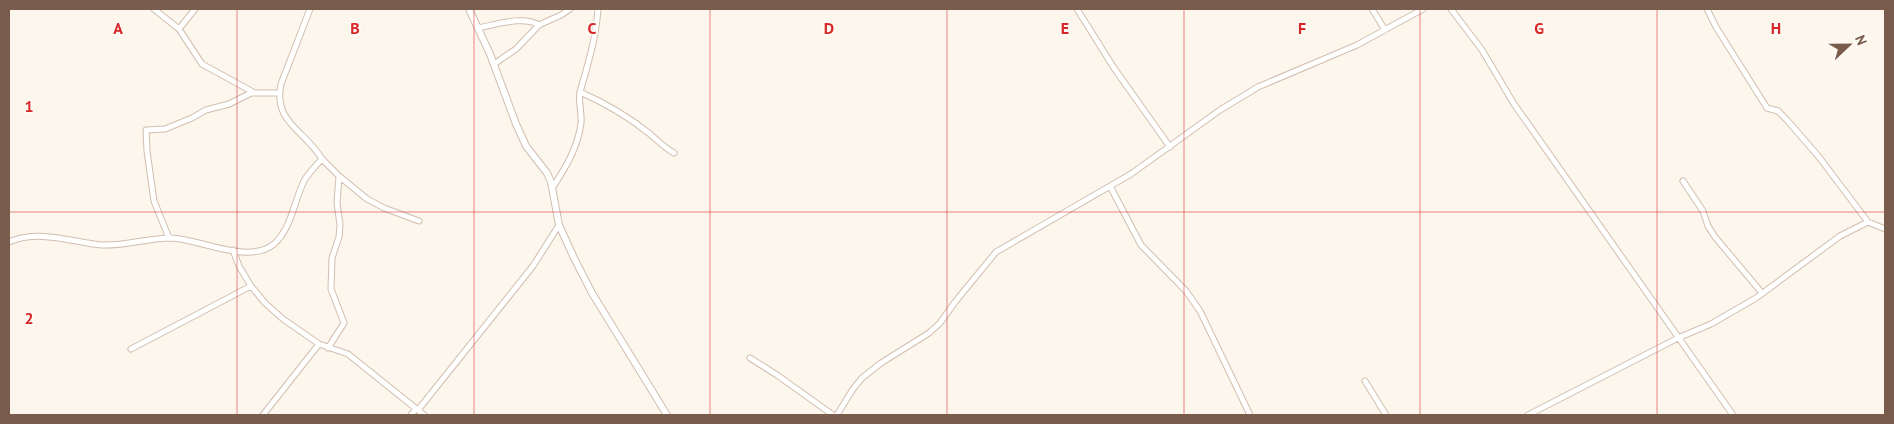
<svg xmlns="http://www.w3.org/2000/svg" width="1894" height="424" font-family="'PT Sans',sans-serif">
<rect width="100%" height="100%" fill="#fdf6ec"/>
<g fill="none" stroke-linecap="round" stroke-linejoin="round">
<defs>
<path id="minor" d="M154,9L179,29L202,64L253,92
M1077,9L1114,68L1170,147
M1372,9L1385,30
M1451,9L1482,50L1514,104L1733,415
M1707,9L1716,27L1767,108L1778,111L1787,120L1819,157L1868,222
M478,28C495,25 524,15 539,25
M179,29L195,9
M494,64L516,49L539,25L561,15L570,9
M580,92C605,103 629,117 650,134C658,141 665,148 674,153
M322,159L339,176L337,203L340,225L339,237L332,258L331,289L344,323L328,348
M339,176L367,199L384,208L419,221
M1683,181L1703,211L1708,226L1715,237L1762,293
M1110,186L1141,245L1186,291L1200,311L1250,415
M553,187C566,167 578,147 581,123C582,113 578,101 580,92C588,64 596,38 598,9
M169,238L154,201L147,151L146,130L165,129L192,118L206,110L229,104L251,93H279
M9,242C40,229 71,242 102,245C126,246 148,238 171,238C200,239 249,265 274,244C292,228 294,200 305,179C310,172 316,165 322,159C305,130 273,123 281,84L310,9
M233,250L239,266L251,286L265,303L283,319L319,344L348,354L424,415
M131,349L251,286
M750,358L777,375L833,415
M1365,381L1386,415
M418,410L533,266L559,225
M263,415L319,344
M411,415L416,409
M837,415L853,389L862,378L881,363L929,333L940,323L955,302L996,252L1131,174L1220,110L1258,87L1357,45L1423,9
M1528,415L1678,338L1711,324L1756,298L1840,236L1868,222L1885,229"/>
<path id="tertiary" d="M469,9L490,54L516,124L526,146L547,173L551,182L559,225L574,258L592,293L667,415"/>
</defs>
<use href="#minor" stroke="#d1beb0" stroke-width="7"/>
<use href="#tertiary" stroke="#d1beb0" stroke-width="8"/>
<use href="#minor" stroke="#fff" stroke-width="5"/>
<use href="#tertiary" stroke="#fff" stroke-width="6"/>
</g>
<path fill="none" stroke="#d62828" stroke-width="1" stroke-opacity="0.55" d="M237,9V415M474,9V415M710,9V415M947,9V415M1184,9V415M1420,9V415M1657,9V415M9,212H1885"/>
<g font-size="16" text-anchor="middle" font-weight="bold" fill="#d62828" stroke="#fffaf3" stroke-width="4" stroke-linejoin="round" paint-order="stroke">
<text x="118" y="34">A</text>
<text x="355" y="34">B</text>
<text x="592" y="34">C</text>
<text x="829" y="34">D</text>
<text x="1065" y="34">E</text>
<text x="1302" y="34">F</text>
<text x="1539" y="34">G</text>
<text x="1776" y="34">H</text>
<text x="29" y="112">1</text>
<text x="29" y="324">2</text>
</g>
<rect width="1894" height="424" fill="none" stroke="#7a5c4d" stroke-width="20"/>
<g transform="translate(1849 45) rotate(68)" stroke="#fffaf3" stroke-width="4" paint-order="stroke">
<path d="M0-4L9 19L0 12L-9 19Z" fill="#7a5c4d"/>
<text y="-8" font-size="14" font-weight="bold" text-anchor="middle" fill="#7a5c4d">N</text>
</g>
</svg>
